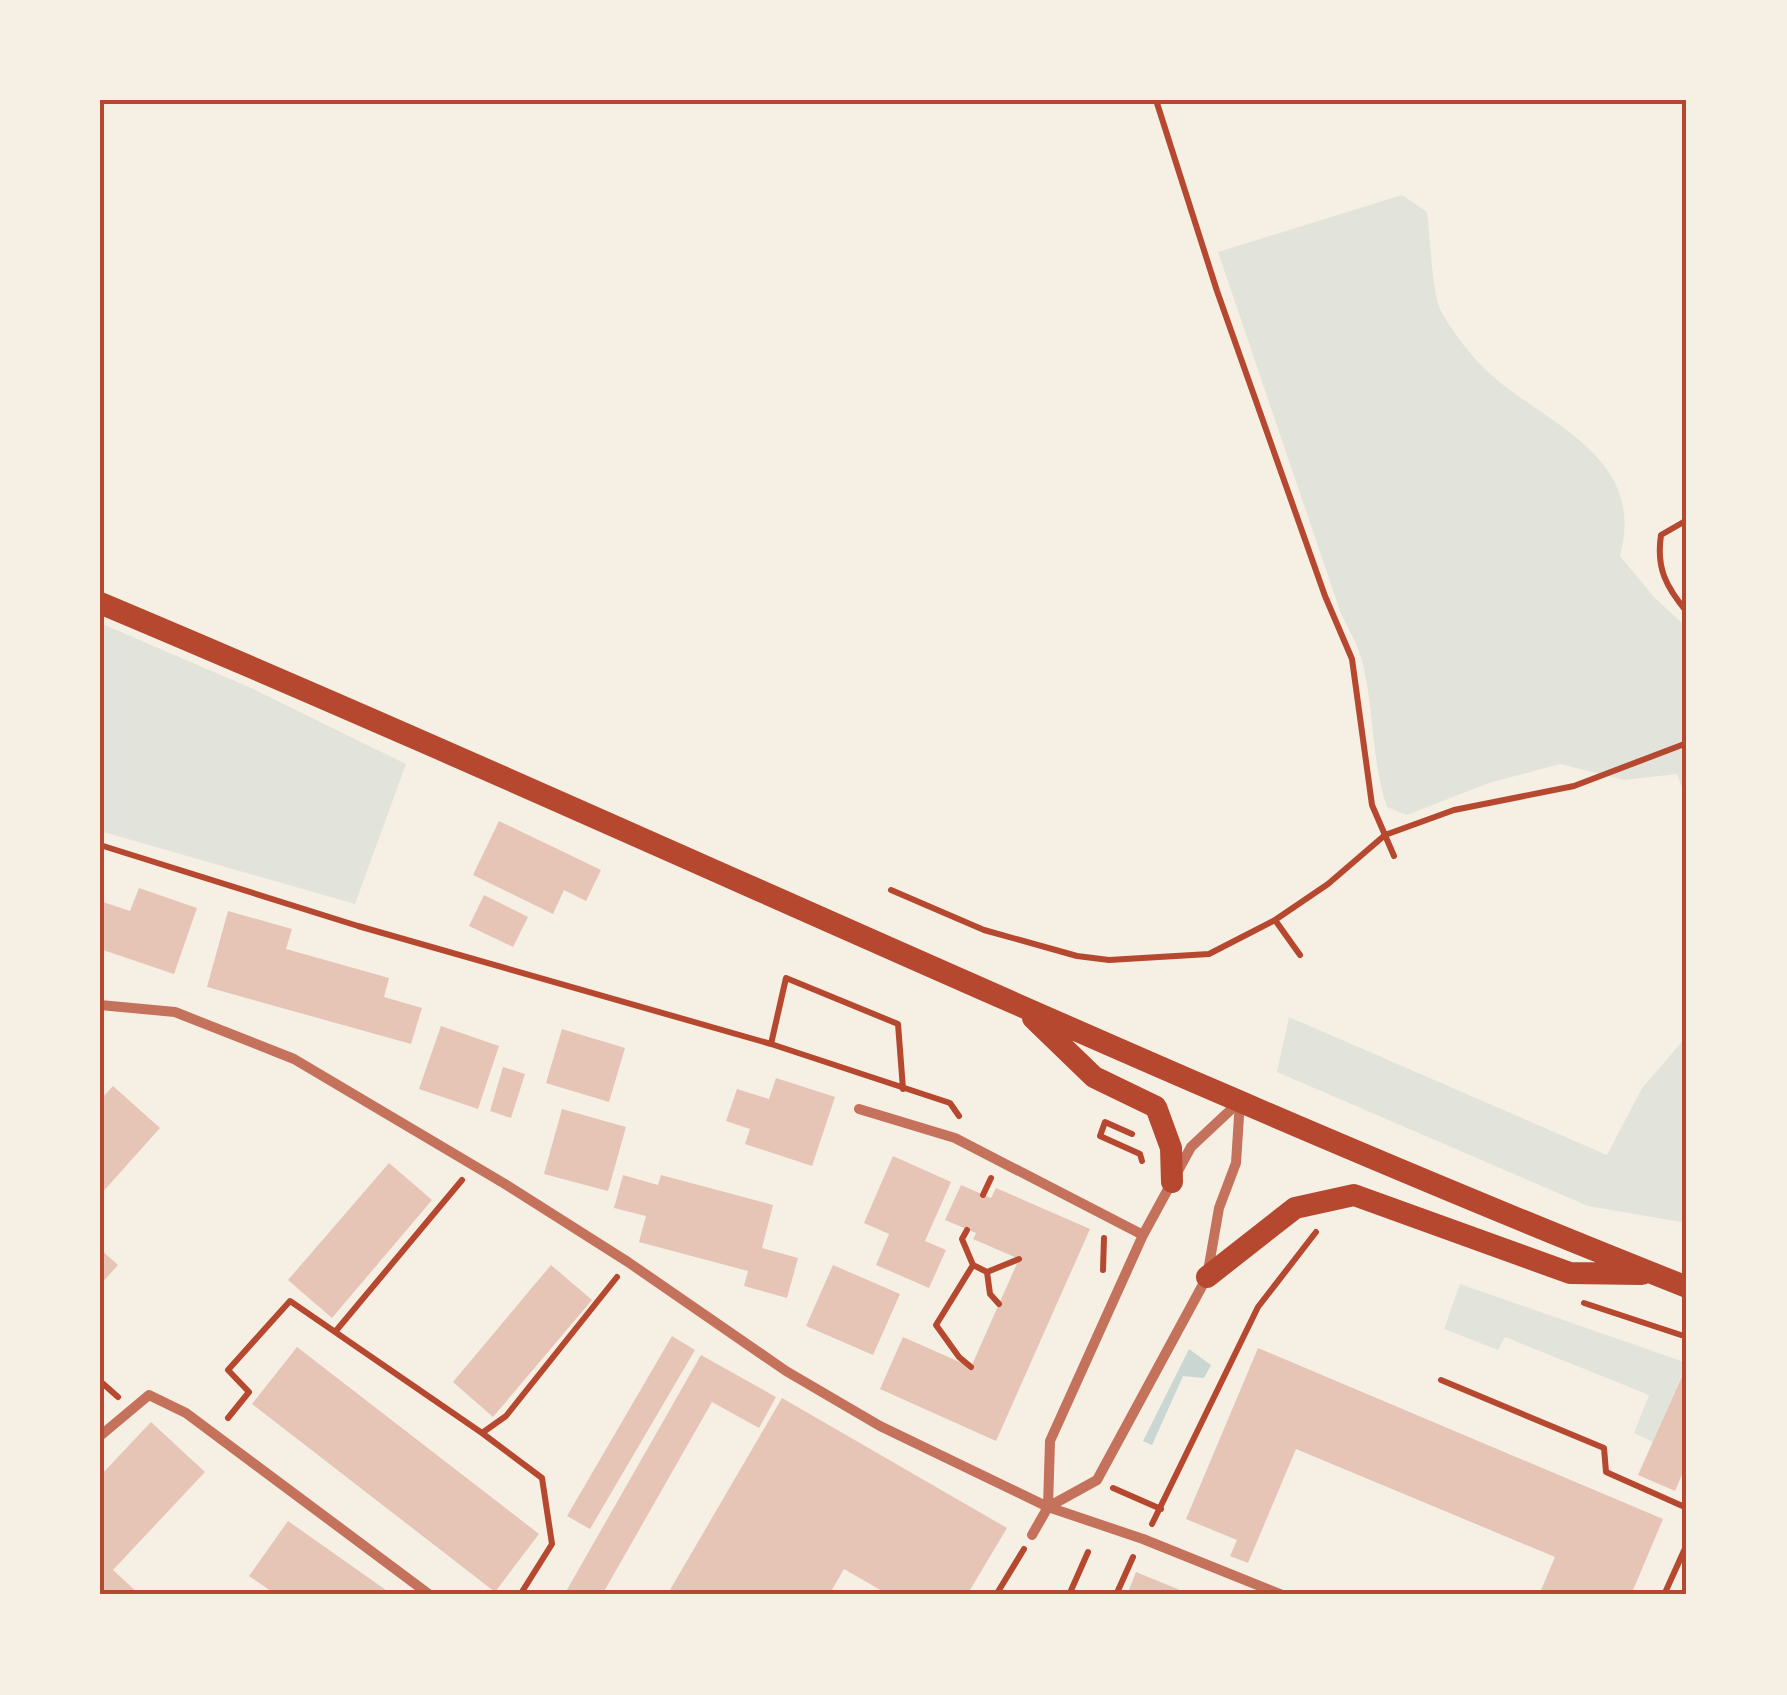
<svg xmlns="http://www.w3.org/2000/svg" width="1787" height="1695" font-family="'PT Sans',sans-serif">
<rect width="100%" height="100%" fill="#f6efe4"/>
<path fill="#e2e4dc" d="M1402,195L1427,212C1430,234 1432,294 1441,311C1451,330 1471,356 1488,372C1547,426 1647,455 1620,556L1654,597L1687,628V801L1677,774L1624,780L1560,764L1489,783L1407,815L1387,807C1370,758 1375,704 1360,654C1355,639 1346,625 1340,611L1218,252Z
M100,623L251,688L406,764L355,904L100,831Z
M1289,1017L1607,1155L1642,1088L1687,1036V1223L1588,1206L1277,1072Z
M1460,1284L1687,1363L1653,1442L1634,1433L1649,1395L1505,1337L1498,1350L1444,1329Z"/>
<path fill="#c9d6d2" d="M1189,1349L1211,1365L1204,1378L1183,1376L1152,1445L1143,1441Z"/>
<path fill="#e6c5b7" d="M499,821L601,870L586,901L564,890L553,914L473,875Z
M139,888L197,908L174,974L100,949V901L130,911Z
M484,895L528,917L513,947L469,926Z
M228,911L292,929L286,949L389,978L384,997L422,1008L411,1044L207,987Z
M441,1026L499,1046L478,1109L419,1089Z
M562,1029L625,1048L609,1102L546,1083Z
M503,1067L525,1074L511,1118L490,1111Z
M776,1078L835,1097L812,1166L745,1144L750,1129L726,1121L737,1089L769,1099Z
M113,1086L160,1128L100,1195V1100Z
M562,1109L626,1127L608,1191L544,1174Z
M893,1156L951,1182L925,1241L946,1250L929,1288L876,1265L889,1234L864,1223Z
M389,1163L432,1200L332,1318L288,1280Z
M623,1175L658,1185L661,1175L773,1205L762,1248L798,1258L787,1298L744,1286L748,1271L639,1242L646,1216L614,1208Z
M961,1185L991,1198L996,1188L1090,1229L996,1441L880,1389L903,1337L971,1367L1019,1259L973,1239L976,1233L945,1220Z
M100,1249L118,1265L100,1285Z
M551,1265L592,1300L493,1417L453,1382Z
M833,1265L900,1294L873,1355L806,1326Z
M672,1336L695,1350L590,1529L567,1516Z
M297,1347L539,1534L495,1592L252,1404Z
M1258,1348L1663,1519L1631,1595H1539L1555,1557L1296,1449L1248,1563L1230,1556L1237,1540L1186,1519Z
M701,1355L776,1397L759,1428L712,1402L602,1595H564Z
M1687,1365V1463L1675,1491L1638,1475Z
M782,1398L1007,1528L967,1595H889L844,1569L829,1595H667Z
M151,1422L205,1472L113,1570L140,1595H100V1476Z
M288,1521L393,1595H277L249,1576Z
M1136,1572L1192,1595H1127Z"/>
<g fill="none" stroke-linecap="round" stroke-linejoin="round">
<path stroke="#b5482f" stroke-width="6" d="M1156,100L1217,291L1325,596L1352,659L1372,805L1394,856
M1687,520L1661,535C1656,568 1666,587 1687,612
M100,845L358,926L771,1044L950,1103L959,1116
M891,890L984,930L1077,956L1109,960L1209,954L1275,920L1328,884L1385,835L1454,810L1574,786L1687,743
M1275,920L1300,955
M771,1044L786,978L898,1024L903,1089
M1132,1134L1105,1122L1100,1136L1140,1154L1142,1161
M983,1195L991,1178
M967,1230L962,1239L973,1265L936,1325L959,1357L971,1367
M973,1265L987,1272L990,1294L999,1304
M1103,1270L1104,1238
M987,1272L1019,1259
M1584,1303L1687,1337
M335,1332L462,1180
M1441,1380L1604,1448L1606,1472L1687,1508
M100,1381L118,1397
M228,1418L249,1392L228,1370L290,1301L482,1433L506,1416L617,1277
M482,1433L542,1478L552,1544L520,1595
M1113,1488L1161,1509
M1152,1524L1258,1307L1316,1232
M996,1595L1024,1549
M1069,1595L1088,1552
M1116,1595L1133,1557
M1664,1595L1687,1544"/>
<path stroke="#c5725c" stroke-width="10" d="M100,1005L175,1012L294,1059L505,1184L628,1262L786,1371L880,1426L1048,1507L1143,1539L1282,1595
M859,1109L955,1138L1143,1235
M100,1436L149,1395L186,1413L430,1595
M1048,1507L1097,1480L1207,1277L1219,1208L1236,1163L1240,1101
M1032,1535L1048,1507L1050,1441L1143,1235L1191,1147L1239,1102"/>
<path stroke="#b5482f" stroke-width="22" d="M100,603C631,826 1151,1075 1687,1287
M1033,1018L1094,1077L1156,1107L1171,1148L1172,1182
M1207,1277L1295,1208L1354,1195L1570,1273L1642,1274"/>
</g>
<rect width="1787" height="1695" fill="none" stroke="#f6efe4" stroke-width="205"/>
<rect x="102" y="102" width="1582" height="1490" fill="none" stroke="#b5482f" stroke-width="4"/>
</svg>
